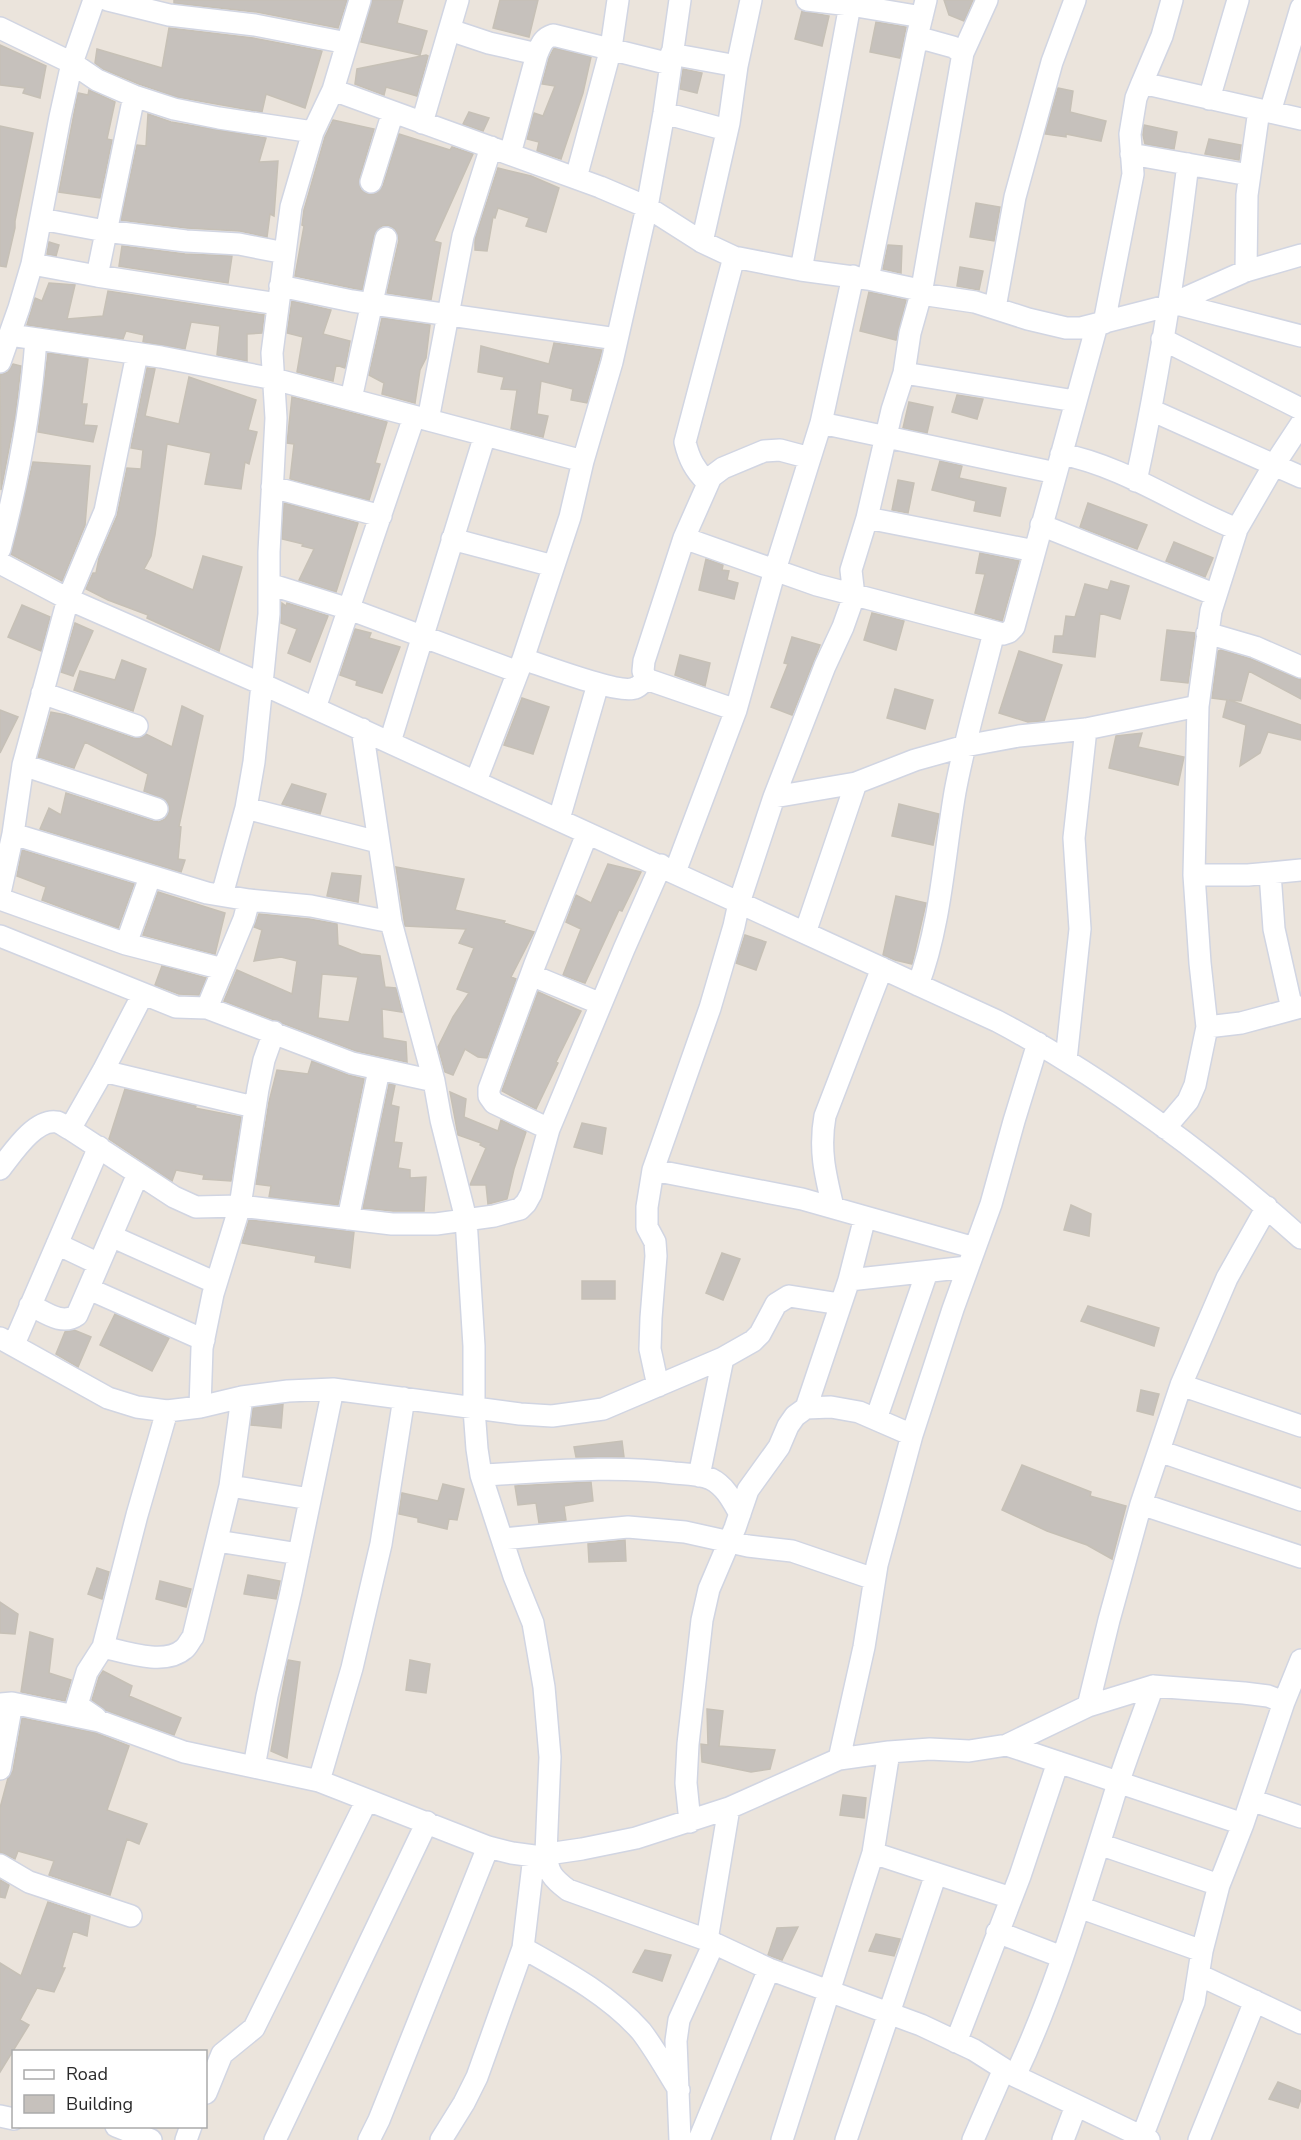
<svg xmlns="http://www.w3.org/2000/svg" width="1301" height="2140" font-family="'Nunito Sans',sans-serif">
<rect width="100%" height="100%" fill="#ebe4dc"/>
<path fill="#c6c1bc" stroke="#c6c0b6" stroke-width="1.5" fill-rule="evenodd" d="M174,0H347L338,28L257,12L174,3Z
M372,0H403L397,23L427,31L420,55L361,42Z
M500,0H538L529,37L493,28Z
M944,0H973L964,21L949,15Z
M802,11L829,16L822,46L795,39Z
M876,22L906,27L900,58L870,52Z
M169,28L253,38L322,51L305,108L266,94L262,112L177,97L139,84L103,69L95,63L97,49L162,68Z
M0,45L46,66L40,98L23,93L25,88L0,85Z
M554,48L591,57L583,93L561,159L537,151L539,142L527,139L534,113L543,116L555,86L542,84L549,58Z
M426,55L428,56L417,96L386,87L384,95L355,84L357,69Z
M683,69L702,73L697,93L680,89Z
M1058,88L1073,91L1070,112L1106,121L1101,141L1066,134V137L1045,134Z
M89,90L115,102L107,139L112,140L100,198L59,192L78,93L88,95Z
M469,112L489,118L483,131L463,124Z
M148,114L171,122L266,138L259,162L278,161L274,216L270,214L267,237L240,231L187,228L121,220L137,145L146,146Z
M333,120L374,129L359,179L361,190L368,194H374L383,186L399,134L450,150L452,147L473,154L434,241L441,243L431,300L387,293L399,240L395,229L388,225L382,226L374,235L362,290L295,276L304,226L302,225L304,210L325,137Z
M1144,125L1177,132L1174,149L1145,144L1143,135Z
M0,126L33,133L15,221V228L6,267L0,266Z
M1209,139L1241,145L1239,160L1205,154Z
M498,168L531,176L559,188L546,232L526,226L529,218L498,208L495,218L493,217L487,251L475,250V239Z
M976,203L1000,207L994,241L970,237Z
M49,242L59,245L56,256L47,254Z
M888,245L902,246L901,273L883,269Z
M122,246L185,254L232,256L228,283L119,266Z
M960,267L983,271L979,290L957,286Z
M49,283L75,285L67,319L103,316L108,291L264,315L262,333L247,334V361L217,355L220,326L191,322L185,349L143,342L144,335L126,331L123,339L27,325L35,298L42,301Z
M869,292L906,300L896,340L860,331Z
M292,301L331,310L323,334L350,341L345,368L336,365L333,381L297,372L303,337L287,333Z
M382,318L430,325L426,358L420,370L415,403L382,394L384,383L369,375Z
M554,343L602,350L587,403L571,400L573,389L541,381L537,414L548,416L543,437L511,429L517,390L501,389L504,377L478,372L481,346L549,364Z
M48,353L88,359L82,404H87L84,425L97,426L93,442L38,432Z
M13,364L21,366L15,417L1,490L0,375L8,372Z
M147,368L155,369L145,416L179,424L189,377L256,400L248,430L257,432L249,464L245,462L241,489L205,484L211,453L167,444L155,535L151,556L144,569L193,590L203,556L242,567L219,651L147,618L148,615L108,600L86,589L93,573H96L99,558L117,516L127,468L141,469L143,450L131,448Z
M957,395L983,399L977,419L952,412Z
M292,397L387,422L375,463L380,464L369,500L290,479L294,444L287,443Z
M909,402L933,407L927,433L903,428Z
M940,461L962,466L959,478L1006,488L1000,516L974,511L976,501L932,490Z
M33,462L90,466L85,525L62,581L11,554Z
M898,480L914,483L908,513L892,510Z
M284,503L358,523L336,592L299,580L314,549L302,546L303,544L282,539Z
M1088,503L1147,525L1137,549L1080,527Z
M1174,542L1213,558L1205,577L1166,561Z
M980,553L1019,561L1002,621L975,613L985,574L976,573Z
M706,559L723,565L722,570L729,571L727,580L738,583L734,599L699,590Z
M1111,581L1129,586L1120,619L1100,613L1095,657L1053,652L1055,636H1063L1066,616L1075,617L1085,584L1108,590Z
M282,603L286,606L287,603L328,616L310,662L288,653L297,629L281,623Z
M22,605L50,617L41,651L8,637Z
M872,613L904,621L896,650L864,640Z
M75,623L93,631L73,676L61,672Z
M355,629L371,633L369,638L400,647L382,693L356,685L357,681L340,675Z
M1167,630L1195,633L1188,683L1161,680Z
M792,637L820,645L792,715L771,707L788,664L784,663Z
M1221,650L1251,659L1301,680V699L1249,671L1241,701L1229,700L1301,725V740L1268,732L1260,753L1240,766L1246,725L1223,717L1227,700L1212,698L1218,651Z
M1019,651L1062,665L1044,721L1028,722L999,713Z
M680,655L710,663L705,686L675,675Z
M122,660L146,669L133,711L74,690L80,671L115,680Z
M895,689L933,700L925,729L887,718Z
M522,698L549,707L533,754L504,745Z
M182,706L203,716L179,826L181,827L178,859L185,860L181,872L40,829L49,808L61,815L66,793L153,821L159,822L165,819L169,812V806L166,800L144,791L148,774L85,742L74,768L38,757L51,712L66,715L133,738H140L146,734L172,747Z
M0,710L18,717L0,753Z
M1142,733L1138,747L1184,757L1178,785L1109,768L1116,736Z
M292,784L326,794L320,814L282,804Z
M899,804L939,814L933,845L892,836Z
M22,850L134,884L118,928L42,900L46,887L17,876Z
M608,864L641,872L622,911L619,910L585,983L563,975L581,929L566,922L576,895L591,903Z
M396,867L464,879L455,910L505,921L504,923L534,932L511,977L516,979L487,1058L478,1057L465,1049L453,1075L445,1072L438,1047L453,1017L469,993L457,989L474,948L459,943L466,929L405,926Z
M332,873L361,876L358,902L327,896Z
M158,892L225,913L215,954L143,935Z
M896,896L926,903L912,964L895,960L883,955Z
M259,914L309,919L337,924L338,945L361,954L380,956L385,987L396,988L402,1012L382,1009L383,1038L406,1042L407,1062L356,1051L224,1001L237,970L292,994L297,961L281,957L254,961L262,930L254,927ZM322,974L358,977L349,1022L318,1018Z
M745,935L766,942L756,970L736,963Z
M162,966L206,978L199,995L179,994L155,985Z
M538,992L581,1011L556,1062L558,1063L536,1109L502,1091Z
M312,1061L348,1075L364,1079L338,1205L269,1197L271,1186L256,1184L269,1102L277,1070L308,1074Z
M389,1084L395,1085L391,1105L399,1107L394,1142L402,1143L398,1168L410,1170V1178L426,1177L424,1211H393L363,1208Z
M125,1089L196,1106L195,1108L241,1117L231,1181L203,1179L204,1175L176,1170L172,1181L109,1139Z
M450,1092L466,1099L464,1117L498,1131L501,1120L526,1132L514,1169L507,1199L488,1204L486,1185H470L486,1148L480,1145L481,1143L458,1135Z
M582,1123L606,1128L602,1154L574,1147Z
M1071,1205L1091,1214L1089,1236L1064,1230Z
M249,1220L354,1232L350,1268L315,1262L316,1256L242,1243Z
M722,1253L740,1259L723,1300L706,1293Z
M582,1281H615V1299H582Z
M1088,1306L1159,1328L1154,1346L1081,1321Z
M115,1314L169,1338L152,1371L100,1345Z
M74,1330L91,1337L78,1367L56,1354L65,1332Z
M1141,1390L1159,1394L1153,1415L1137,1411Z
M283,1404L281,1428L251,1425L253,1408Z
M622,1441L624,1457H576L574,1447Z
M1022,1465L1091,1492L1090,1496L1126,1506L1112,1559L1087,1545L1047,1531L1002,1510Z
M591,1482L593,1501L564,1506L566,1520L539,1523L536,1503L518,1505L515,1486Z
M443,1484L464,1489L457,1520L449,1519L447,1529L418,1522V1518L399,1514L402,1493L438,1501Z
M625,1540L626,1561L589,1562L588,1544Z
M97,1568L109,1572L102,1599L88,1594Z
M248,1575L280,1581L276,1599L244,1594Z
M160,1581L191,1589L186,1607L156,1599Z
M0,1602L18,1614L15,1634L0,1633Z
M30,1632L53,1639L49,1673L71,1680L65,1701L21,1692Z
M288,1660L300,1662L287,1758L271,1751Z
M410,1660L430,1664L426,1693L406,1690Z
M103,1671L132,1686L129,1696L181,1718L174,1735L105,1710L92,1700L99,1677Z
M707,1709L723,1711L719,1746L775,1750L770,1769L751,1772L702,1762L701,1744L708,1745Z
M22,1718L96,1733L129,1746L107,1810L147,1824L139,1844L127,1839L110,1895L49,1875L54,1861L18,1851L15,1859L0,1852V1808L8,1778L13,1771Z
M843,1795L866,1798L864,1818L840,1815Z
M0,1880L9,1885L5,1898L0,1897Z
M48,1902L90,1916L87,1936L73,1931L62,1968H65L54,1992L37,1988L20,2020L29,2025L0,2072V1963L21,1976Z
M798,1927L782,1960L768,1955L777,1928Z
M876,1934L900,1939L894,1956L869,1951Z
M645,1950L671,1955L662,1981L633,1972Z
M1278,2082L1301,2091V2099L1298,2108L1269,2099Z"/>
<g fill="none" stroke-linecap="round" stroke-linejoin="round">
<defs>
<path id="minor" d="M108,0L169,15L255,25L347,43
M851,0L850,5L922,17
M926,0L917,37L953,47L963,53
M1172,0L1162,36L1142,83L1301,119
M0,28L72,63L97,80L134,96L174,109L219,118L313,132
M450,30L489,43L537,54
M671,54L737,66
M333,90L600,187L647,207L702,242L734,257L801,270L868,279L915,289L921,294L975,302L1028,319L1066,328H1081L1167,306L1246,271L1301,255
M1209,99L1238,0
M1270,112L1301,8
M664,113L727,130
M422,123L458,0
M510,154L537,54C541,45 543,38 553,35L670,64
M1131,154L1249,175
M576,178L611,48L618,0
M371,182L393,112
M41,219L105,231L186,241L239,244L285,253
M702,242L729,123L737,66L751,0
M32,264L97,276L278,304
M801,270L850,5L807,0
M1246,271L1247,195L1259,110
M97,276L134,96
M868,279L917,37
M280,286L352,301L617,339
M1173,303L1301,336
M995,308L1015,197L1052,62L1075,0
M1104,323L1133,174L1130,134L1136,98L1142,83
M10,335L161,357L274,379L583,461
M1162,339L1301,409
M0,362L19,308L32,264L60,117L72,63L94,0
M904,373L1075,401
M351,399L386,238
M1151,410L1301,477
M428,420L463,236L491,147
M821,423L1056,473
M1061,454C1124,466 1179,506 1237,529
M1136,481C1159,376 1175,271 1188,164
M707,482C695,470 689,459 685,442L734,257
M272,487L381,516
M867,518L1035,551
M1041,525L1216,595
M684,538L817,585L1003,634L1009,632L1014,627L1097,325
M452,539L553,566
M0,549C18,480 31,410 36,339
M0,563L68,599L262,684L997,1021C1103,1077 1212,1158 1301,1238
M269,584L349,609L518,672
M1207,633L1255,647L1301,667
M523,659C542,665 620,695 635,688C639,687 643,682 646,679
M42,693L137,726
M1198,706L1211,611L1237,529L1274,465L1301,424
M315,708L414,417
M736,710L646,679L643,671L644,661L684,538L711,477L723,468L764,451L780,450L810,458
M362,729L391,922L434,1081L441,1120L466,1219L474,1346V1409L477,1449L481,1475L514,1576L533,1623L544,1687L550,1757L546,1853C548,1873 552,1878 568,1890L707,1940L769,1969L921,2025L974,2050L1015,2076L1149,2140
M390,742L485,435
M23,765L157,809
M476,781L523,659L570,517L583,461L612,362L647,207L664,113L680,0
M774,797L856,783L915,760L965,746L1019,736L1086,729L1198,706L1194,875L1200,963L1207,1027L1195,1085L1188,1101L1165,1128
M246,808L378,842
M559,819L598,684
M13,834L207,893L249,900L244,919L207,1008
M675,872L736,710L775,570L821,423L853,276
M1270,873L1274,929L1292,1009
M1194,875H1248L1301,870
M0,893L13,834L23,765L68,599L105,511L137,354
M222,895L246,808L254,762L262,684L269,614V552L276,418L272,353L291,207L313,132L333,90L360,0
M0,899L126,944L223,969
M249,900L311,906L391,922
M805,933L856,783
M0,936L176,1007L207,1008L352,1063L434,1081
M126,944L150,877
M531,975L601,1004
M918,985C941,924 944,856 955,792C965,738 981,685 994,632
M143,994L103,1071L70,1129L174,1197L196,1207L240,1206L392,1224H436L494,1216L520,1209L526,1203L531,1194L549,1129L624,949L661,865
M1207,1027L1241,1023L1301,1007
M1066,1060L1080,929L1074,838L1086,729
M103,1071L254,1107
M549,1129L494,1103L489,1096V1089L535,964L587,834
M0,1169C12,1154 35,1118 57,1122C61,1123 66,1127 70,1129
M653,1170L802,1199L975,1248
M833,1207C825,1174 819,1149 825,1116L882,968
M348,1219L379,1070
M111,1236L216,1283
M57,1244L99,1264
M849,1280L968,1267
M89,1289L204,1340
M30,1305C45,1312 62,1326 77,1315L138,1174
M0,1338L108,1398L137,1407L167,1411L200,1407L242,1397L288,1391L333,1389L520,1414L552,1416L603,1409L723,1358L753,1341L760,1334L776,1304L789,1296L840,1304
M14,1344L99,1147
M1181,1385L1301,1426
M658,1386L650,1349L651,1318L656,1256L655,1242L647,1227V1207L653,1170L710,1008L734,926L739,903L774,797L825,666L843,627L854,596L851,570L867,518L892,410L904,373L910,333L921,294L963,53L987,0
M200,1407L202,1348L213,1294L240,1206L258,1089L264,1060L274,1032
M806,1408L849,1280L865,1217
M876,1419L927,1272
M1159,1451L1301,1500
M481,1475C545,1472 611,1465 674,1473C686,1474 700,1474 711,1479C725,1486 732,1500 740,1514
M699,1476L723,1358
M230,1486L310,1499
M1141,1504L1301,1557
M502,1539L628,1527L685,1532L748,1546L792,1551L874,1579
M217,1541L299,1554
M103,1647C125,1652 165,1666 184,1649C188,1646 190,1640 193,1637L230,1486L242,1397
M0,1704L12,1703L99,1721L184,1752L319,1781L488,1847L512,1853L534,1856L582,1849L636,1838L729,1808L839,1759L889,1752L930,1749L969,1751L1007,1745L1088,1706L1153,1686L1244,1693L1268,1696L1284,1702
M1088,1706L1109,1620L1141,1504L1181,1385L1227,1278L1267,1207
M96,1718L77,1705L87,1672L103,1647L137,1515L167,1411
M1007,1745L1243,1824
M839,1759L864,1647L877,1565L912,1435L953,1309L991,1204L1014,1121L1038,1043
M254,1767L267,1696L291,1592L333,1389
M0,1769L12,1703
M319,1781L352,1668L381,1544L404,1398
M1251,1800L1301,1817
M690,1822L686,1783L688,1744L702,1620L709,1589L735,1528L748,1490L779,1447L788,1426L795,1416L806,1408L831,1407L859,1412L912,1435
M1099,1844L1219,1885
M873,1853L1011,1898
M0,1865L29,1882L131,1916
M1079,1907L1202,1951
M997,1932L1062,1957
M707,1940L729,1808
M523,1948C564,1971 609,1995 641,2031C655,2049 667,2071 679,2090
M1199,1975L1301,2023
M956,2042L1020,1876L1058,1762
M1015,2076C1056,1990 1082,1897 1111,1806C1123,1765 1139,1726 1153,1686
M206,2093L222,2054L254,2028L367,1800
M0,2116L14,2119
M116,2126L151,2140
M1142,2137L1194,2002L1202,1951L1219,1885L1243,1824L1284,1702L1301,1660
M186,2140L191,2126
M275,2140L427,1822
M369,2140L379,2120L488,1847
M441,2140L464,2103L477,2077L523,1948L534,1856
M680,2140L676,2041L679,2020L714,1943
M699,2140L769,1969
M782,2140L873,1853L889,1752
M846,2140L936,1874
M973,2140L1004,2069
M1063,2140L1076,2106
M1199,2140L1255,2001"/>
</defs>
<use href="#minor" stroke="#d1d5e2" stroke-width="24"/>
<use href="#minor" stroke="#fff" stroke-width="21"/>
</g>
<rect x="12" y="2050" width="195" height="78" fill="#ffffff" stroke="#aaaaaa" stroke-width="1.5"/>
<rect x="24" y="2070" width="30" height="9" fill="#ffffff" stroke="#aaaaaa" stroke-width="1.5"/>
<text x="66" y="2080" font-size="18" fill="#2a2a2a">Road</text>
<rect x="24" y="2095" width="30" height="18" fill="#c6c1bc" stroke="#aaaaaa" stroke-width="1.5"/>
<text x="66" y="2110" font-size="18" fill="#2a2a2a">Building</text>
</svg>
